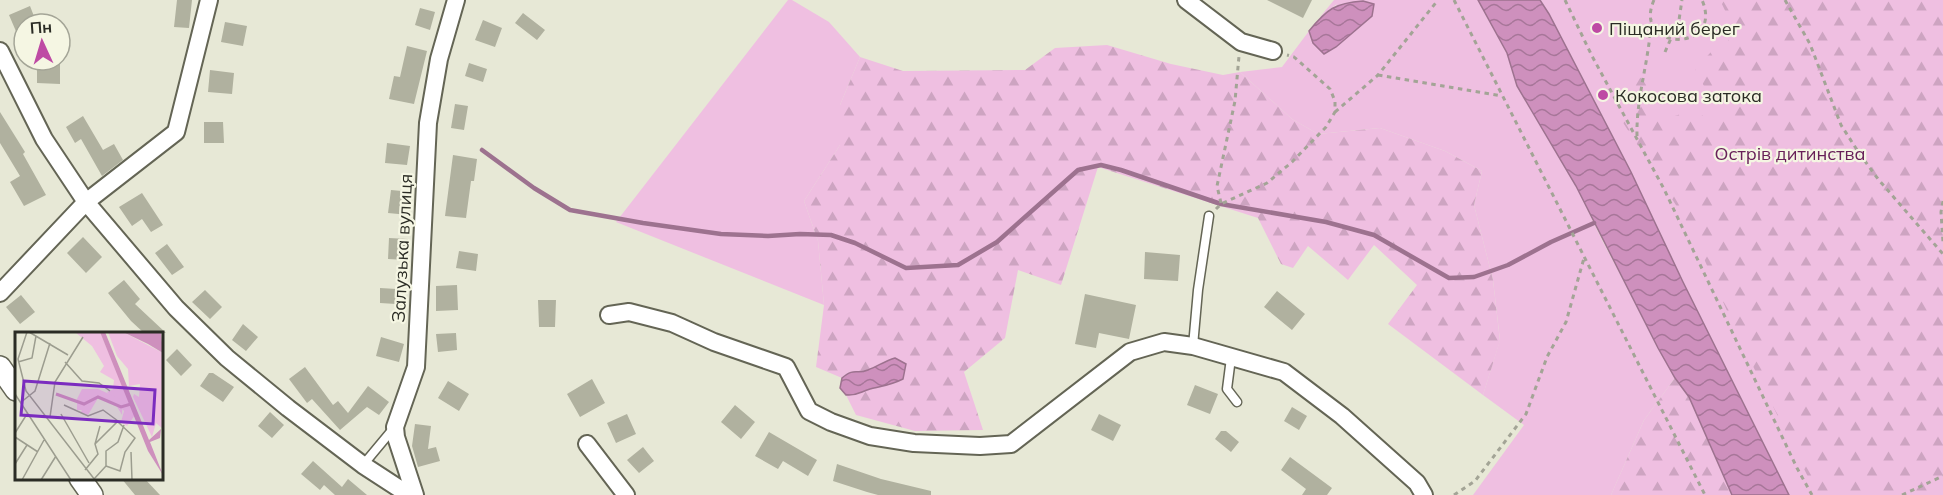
<svg xmlns="http://www.w3.org/2000/svg" width="1943" height="495" font-family="Mulish,sans-serif">
<defs>
<pattern id="forest-firs" width="22" height="20" patternUnits="userSpaceOnUse" patternTransform="scale(1.5)"><rect width="22" height="20" fill="#efbfe1"/><path d="M5 1l3.5 6h-7zM16 11l3.5 6h-7z" fill="#cda4c1"/></pattern>
<pattern id="water-waves" width="16" height="10" patternUnits="userSpaceOnUse" patternTransform="scale(1.5)"><rect width="16" height="10" fill="#ce90bd"/><path d="M0 5q4-4 8 0t8 0" fill="none" stroke="#a77699"/></pattern>
</defs>
<rect width="100%" height="100%" fill="#e7e8d6"/>
<path fill="#efbfe1" d="M788,0H792L829,22L860,57L840,105V145L804,201L818,241L824,305L616,222Z
M1334,0H1478L1507,53L1517,86L1576,186L1603,242L1675,378L1644,420L1611,495H1473L1524,425L1483,395L1500,340L1493,280L1474,205L1482,171L1445,151L1380,128L1318,134L1292,119L1240,72L1282,67L1309,31L1313,43L1337,4L1320,17Z
M1540,0H1943V495H1789L1683,282L1631,172Z"/>
<path fill="url(#forest-firs)" d="M1720,0H1943V495H1817L1739,338L1690,227L1622,121L1617,88L1620,81L1634,71L1651,89L1650,103L1661,120L1678,115L1694,104L1711,127L1717,122L1705,88L1695,69L1711,52L1727,45L1732,25Z
M1107,45L1171,64L1223,75L1240,72L1292,119L1318,134L1380,128L1445,151L1482,171L1474,205L1493,280L1500,341L1483,395L1388,324L1417,285L1374,245L1348,280L1308,246L1293,268L1281,264L1258,218L1098,167L1061,285L1018,270L1005,338L964,372L983,430L915,431L856,415L846,395C856,396 860,392 870,389C883,386 891,385 903,379L905,364L895,358C885,361 876,369 866,371C853,375 855,368 842,378L816,367L824,305L818,241L804,201L840,145V105L860,57L903,71L1025,70L1055,48Z
M1675,378L1689,397L1732,495H1611L1644,420Z"/>
<path fill="url(#water-waves)" stroke="#9d728f" stroke-width="1.5" d="M1478,0H1540L1549,14L1631,172L1683,282L1789,495H1732L1689,397L1675,378L1658,348L1576,186L1517,86L1507,53Z
M1363,1L1374,4L1372,16L1336,47L1324,54L1313,43L1309,31C1327,9 1335,3 1363,1Z
M895,358L906,364L903,379C891,385 883,386 870,389C860,392 857,396 846,395L840,388L842,378C855,367 856,375 868,370C878,366 885,361 895,358Z"/>
<g fill="none" stroke-linecap="round" stroke-linejoin="round">
<path stroke="#9d728f" stroke-width="4.5" d="M482,150L534,188L570,210L643,223L721,234L768,236L800,234L831,235L855,243L906,268L958,265L997,242L1078,170L1101,165L1121,170L1221,204L1326,222L1374,235L1449,278L1474,277L1508,265L1551,242L1594,223"/>
</g>
<path fill="#b0b19f" d="M177,0H192L189,28L174,27Z
M1267,0H1312L1303,18Z
M30,6L37,24H24V50L9,15Z
M420,8L435,12L430,30L415,25Z
M523,13L545,30L537,40L515,23Z
M483,20L502,28L495,47L475,40Z
M225,22L247,26L243,46L221,42Z
M407,46L427,51L414,104L389,99L394,76L400,77Z
M37,62L60,63V84L37,83Z
M469,63L487,69L483,82L465,76Z
M210,70L234,73L232,94L208,92Z
M455,104L468,106L464,130L451,128Z
M0,112L25,152L23,154L46,195L24,206L10,182L20,176L0,143Z
M83,116L103,150L114,144L123,160L102,176L81,139L75,143L66,127Z
M204,122H223L224,143H204Z
M387,143L410,146L407,165L385,163Z
M453,155L477,159L474,181H471L466,218L445,216Z
M391,190L412,192L409,215L388,213Z
M142,193L163,225L151,232L142,219L132,226L119,207Z
M83,237L102,257L86,273L67,253Z
M389,238L408,239L406,260L388,259Z
M167,244L184,267L172,275L155,253Z
M459,251L478,254L476,271L456,268Z
M1145,252L1180,255L1178,281L1144,279Z
M124,280L140,299L135,304L166,333H144L131,321L108,293Z
M457,285L458,310L436,311V286Z
M380,288L397,289L396,304L380,303Z
M205,290L222,307L210,319L192,302Z
M1277,291L1305,314L1292,330L1264,307Z
M1085,294L1136,305L1129,339L1099,333L1096,348L1075,344Z
M21,295L35,312L20,324L6,307Z
M538,300H556L555,327H539Z
M243,324L258,337L246,351L232,340Z
M456,333L457,350L438,352L436,334Z
M381,337L404,344L399,362L376,356Z
M177,349L192,365L181,376L166,360Z
M305,367L333,405L338,401L348,413L368,386L389,402L379,415L367,407L340,430L312,399L307,403L289,379Z
M209,373H213L234,387L223,402L200,386Z
M592,379L605,403L580,417L567,394Z
M448,381L469,394L459,411L438,398Z
M1195,385L1218,394L1210,414L1187,405Z
M735,405L755,422L741,439L721,422Z
M1292,407L1307,416L1299,430L1284,421Z
M270,412L284,425L272,438L258,426Z
M627,414L636,434L616,443L607,423Z
M1099,414L1121,425L1113,441L1091,430Z
M415,424L431,426L428,449L436,447L440,461L418,467L412,446Z
M1221,431H1226L1239,442L1231,452L1215,439Z
M769,432L817,460L808,476L783,461L778,469L755,456Z
M643,447L654,461L639,473L627,460Z
M1290,457L1332,488L1327,495H1302L1306,489L1281,470Z
M313,461L342,487L348,479L367,495H335L324,485L320,490L301,474Z
M837,464L881,479L931,491V495H878L867,492L833,481Z
M121,478H144L160,495H135Z"/>
<g fill="none" stroke-linecap="round" stroke-linejoin="round">
<defs>
<path id="service" d="M1193,346L1198,290L1209,216
M1231,358L1227,389L1237,402
M363,465L393,429"/>
<path id="minor" d="M1186,0L1241,42L1273,51
M0,51L44,139L86,202L176,308L227,358L288,408L363,465L409,495
M0,293L86,202L176,132L209,0
M609,315L629,312L672,323L714,342L786,367L809,411L831,422L870,436L914,443L980,446L1011,444L1130,352L1164,342L1193,346L1284,372L1342,416L1417,483L1424,495
M587,444L626,495
M415,495L396,437L395,427L416,367L428,123L439,59L456,0"/>
<path id="tertiary" d="M0,367L16,390
M80,478L92,495"/>
</defs>
<use href="#service" stroke="#646555" stroke-width="11"/>
<use href="#minor" stroke="#646555" stroke-width="20"/>
<use href="#tertiary" stroke="#646555" stroke-width="24"/>
<path stroke="#a3a496" stroke-width="3" stroke-dasharray="4.5 4.5" stroke-linecap="butt" d="M1454,0L1705,495
M1565,0L1592,56L1664,189L1797,468L1812,495
M1654,0C1631,52 1725,53 1702,0
M1785,0L1810,44L1841,125L1859,153L1878,179L1943,254
M1665,52L1679,20L1682,0
M1378,75L1502,96
M1335,112L1378,75L1438,0
M1637,136C1636,96 1650,59 1651,19
M1943,201L1941,212L1943,242
M1221,203L1217,186L1235,101L1239,56
M1216,209L1221,204L1267,183L1292,162L1326,127L1335,112V101L1330,89L1294,57L1287,55
M1454,495L1475,481L1526,414L1547,357L1566,322L1584,258
M1902,495L1943,476"/>
<use href="#service" stroke="#fff" stroke-width="8"/>
<use href="#minor" stroke="#fff" stroke-width="16"/>
<use href="#tertiary" stroke="#fff" stroke-width="21"/>
</g>
<g fill="#be4aa4" stroke="#f5f6e3" stroke-width="2">
<circle cx="1597" cy="28" r="6"/>
<circle cx="1603" cy="95" r="6"/>
</g>
<g text-anchor="middle" dominant-baseline="central" stroke-width="4.5" stroke-linejoin="round" paint-order="stroke">
<g font-size="18" fill="#2b2c25" stroke="#f5f6e3" text-anchor="start">
<text x="1609" y="28">Піщаний берег</text>
<text x="1615" y="95">Кокосова затока</text>
</g>
<g font-size="18" fill="#682059" stroke="#f5f6e3">
<text x="1790" y="153">Острів дитинства</text>
</g>
<g font-size="18" fill="#2b2c25" stroke="#f5f6e3">
<text transform="translate(402 248) rotate(-87)">Залузька вулиця</text>
</g>
</g>
<g transform="translate(15 332)">
<rect width="148" height="148" fill="#e7e8d6"/>
<path d="M60,0H85L120,83L112,94L106,90L109,79L92,60L101,56L98,57L99,48L85,40L89,34L77,14Z" fill="#efbfe1"/>
<path d="M93,0H108L148,21V97L141,91L137,105L118,65L119,62L124,65L125,52L114,54L113,37L102,24ZM67,57H83L108,68L107,83L101,73L83,66L73,83L65,81L67,78H62V67Z" fill="#efbfe1"/>
<path d="M85,0H90L134,108L146,97L145,106L135,110L148,143L133,119ZM108,0H146L148,21L133,12Z" fill="#ce90bd"/>
<path fill="none" stroke="#ce90bd" stroke-width="3" d="M41,62L69,72L83,65L106,75L116,72"/>
<path fill="none" stroke="#9c9d8f" stroke-width="1.5" d="M12,0L3,27L11,59L80,148M14,0L53,23M3,30L17,26L21,4M50,30L67,49L84,51L95,59M0,62L56,148M5,71L20,59L35,11M49,73L73,84L88,78L103,89L80,112L83,122L70,138M46,82L74,131M35,85L40,50L68,5M0,101L12,82M0,105L23,120M80,112L85,94M116,120L117,148M0,132L12,113M91,134L105,139L110,120L120,106L103,90M79,147L91,134V119L103,110L109,93M7,148L29,108M26,148L41,124"/>
<path fill="#7b2cbf" fill-opacity="0.15" stroke="#7b2cbf" stroke-width="3" d="M9,49L140,58L138,92L6,83Z"/>
<rect width="148" height="148" fill="none" stroke="#2b2c25" stroke-width="3"/>
</g>
<g transform="translate(42 42) rotate(356)"><circle r="28" fill="#f5f6e3" stroke="#a4a597" stroke-width="1.5"/>
<path d="M0-4.5L10 22L0 15L-10 22Z" fill="#be4aa4"/>
<text y="-9" font-size="16" font-weight="bold" text-anchor="middle" fill="#2b2c25">Пн</text>
</g>
</svg>
